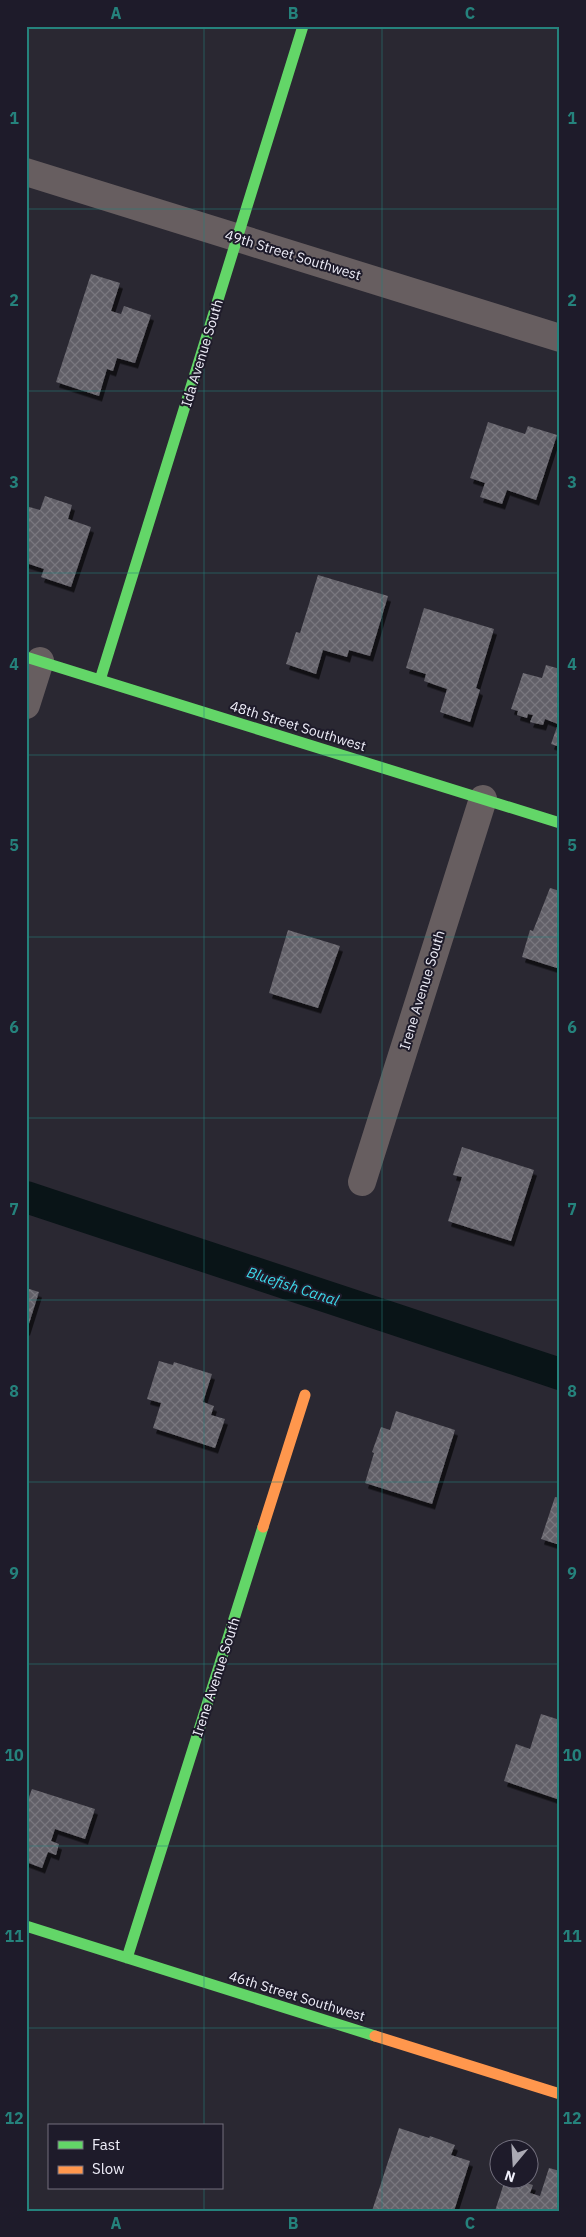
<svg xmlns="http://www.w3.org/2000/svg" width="586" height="2237" font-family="'IBM Plex Sans',sans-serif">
<defs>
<pattern id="building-cross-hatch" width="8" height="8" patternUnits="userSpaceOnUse" patternTransform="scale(1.25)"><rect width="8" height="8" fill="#626068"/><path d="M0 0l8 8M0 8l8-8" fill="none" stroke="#79777e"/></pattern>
<filter id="shadow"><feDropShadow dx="3" dy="5.5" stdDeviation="0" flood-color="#0009"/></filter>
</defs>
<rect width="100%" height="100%" fill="#2a2832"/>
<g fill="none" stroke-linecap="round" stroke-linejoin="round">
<path stroke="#091417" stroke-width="32" d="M26,1197L560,1374"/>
</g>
<path fill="url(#building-cross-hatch)" filter="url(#shadow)" d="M91,274L120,283L111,311L121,314L124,306L151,315L135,363L117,358L113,371L107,369L99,396L56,382Z
M488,422L525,434L528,426L557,435L536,500L507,490L502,504L480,497L485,483L470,478Z
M45,496L72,505L68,519L91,527L71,587L41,577L44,569L26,563V506L40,510Z
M318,575L388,596L370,656L349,650L347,657L323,650L316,674L286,664L296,632L300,633Z
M424,608L494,629L476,688L480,690L470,722L440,712L447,689L424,681L426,674L406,668Z
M546,665L560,669V747L551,744L558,724L545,719L543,725L530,722L533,715L528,714L527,718L517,715L518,711L511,709L523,673L542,678Z
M550,888L560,891V969L522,957L530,930L533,931Z
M288,930L340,946L318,1008L269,993Z
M462,1147L534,1170L511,1241L448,1221L462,1177L453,1175Z
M26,1288L39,1292L27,1330H26Z
M159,1361L173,1365L174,1362L212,1374L203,1402L214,1406L211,1415L225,1419L215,1448L153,1428L161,1403L147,1399Z
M396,1411L455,1430L432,1504L365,1483L374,1453L372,1452L381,1427L390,1430Z
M555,1497L560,1498V1545L541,1539Z
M541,1714L560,1720V1800L504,1781L516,1744L530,1749Z
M32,1789L95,1809L85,1839L55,1829L51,1841L59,1844L56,1855L48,1852L42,1868L26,1862V1805Z
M399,2128L429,2138L430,2136L455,2145L451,2155L470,2161L454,2211H372Z
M549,2168L560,2171V2211H495L505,2180H517L533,2185L530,2193L540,2196Z"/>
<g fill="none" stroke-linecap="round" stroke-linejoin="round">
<path stroke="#675e60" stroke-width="28" d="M26,172L560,338
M26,705L40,661
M362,1182L483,799"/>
<path stroke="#63d668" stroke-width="11" d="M26,657L560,823
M100,680L303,26
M26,1926L375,2036
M127,1958L263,1527"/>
<path stroke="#ff974d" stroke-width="11" d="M263,1527L305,1395
M375,2036L560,2094"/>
</g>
<path fill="none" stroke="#25827c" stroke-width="1" stroke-opacity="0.55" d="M204,26V2126M382,26V2211M26,209H560M26,391H560M26,573H560M26,755H560M26,937H560M26,1118H560M26,1300H560M26,1482H560M26,1664H560M26,1846H560M26,2028H560M204,2188V2211"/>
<g text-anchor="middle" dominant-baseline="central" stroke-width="4" stroke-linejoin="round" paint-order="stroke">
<g font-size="14" fill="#efeef9" stroke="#1e1b2a">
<text transform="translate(293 255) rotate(17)">49th Street Southwest</text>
<text transform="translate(202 353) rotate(-73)">Ida Avenue South</text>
<text transform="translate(298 726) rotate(17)">48th Street Southwest</text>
<text transform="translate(422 990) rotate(-73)">Irene Avenue South</text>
<text transform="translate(216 1677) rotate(-72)">Irene Avenue South</text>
<text transform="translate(297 1996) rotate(17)">46th Street Southwest</text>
</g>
<g font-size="15" font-style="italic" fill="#3cd7e8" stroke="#1e1b2a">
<text transform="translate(293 1286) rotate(18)">Bluefish Canal</text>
</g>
</g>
<rect width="586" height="2237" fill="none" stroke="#1e1b2a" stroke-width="55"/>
<rect x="48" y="2124" width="175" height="65" fill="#1e1b2a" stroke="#726f7d"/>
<rect x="58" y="2141" width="25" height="8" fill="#63d668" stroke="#726f7d"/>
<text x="92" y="2150" font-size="15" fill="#efeef9">Fast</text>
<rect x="58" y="2166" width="25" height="8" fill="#ff974d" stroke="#726f7d"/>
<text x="92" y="2174" font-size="15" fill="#efeef9">Slow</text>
<g transform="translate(514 2164) rotate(198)"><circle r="24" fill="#1e1b2a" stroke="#726f7d"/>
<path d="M0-4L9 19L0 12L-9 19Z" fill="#aaa9b3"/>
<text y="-8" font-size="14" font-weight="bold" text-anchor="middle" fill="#efeef9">N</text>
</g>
<rect x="28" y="28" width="530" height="2182" fill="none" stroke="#25827c" stroke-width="2"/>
<g font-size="16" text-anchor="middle" font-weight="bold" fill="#25827c">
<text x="116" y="19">A</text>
<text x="293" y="19">B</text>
<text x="470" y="19">C</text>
<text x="14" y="124">1</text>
<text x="572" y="124">1</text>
<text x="14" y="306">2</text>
<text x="572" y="306">2</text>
<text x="14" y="488">3</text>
<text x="572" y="488">3</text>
<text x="14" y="670">4</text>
<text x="572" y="670">4</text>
<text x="14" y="851">5</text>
<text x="572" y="851">5</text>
<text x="14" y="1033">6</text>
<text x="572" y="1033">6</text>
<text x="14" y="1215">7</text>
<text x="572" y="1215">7</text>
<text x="14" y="1397">8</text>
<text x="572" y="1397">8</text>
<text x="14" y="1579">9</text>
<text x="572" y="1579">9</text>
<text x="14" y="1761">10</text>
<text x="572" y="1761">10</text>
<text x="14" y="1942">11</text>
<text x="572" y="1942">11</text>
<text x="14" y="2124">12</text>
<text x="572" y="2124">12</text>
<text x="116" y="2229">A</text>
<text x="293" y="2229">B</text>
<text x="470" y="2229">C</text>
</g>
</svg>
